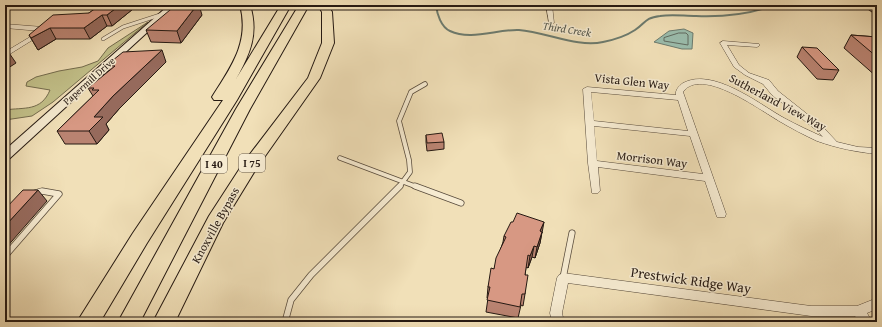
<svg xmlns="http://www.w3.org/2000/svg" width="882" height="327" font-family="'Gentium Book Plus',serif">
<rect width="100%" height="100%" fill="#f1e0b8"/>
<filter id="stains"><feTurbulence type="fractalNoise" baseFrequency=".005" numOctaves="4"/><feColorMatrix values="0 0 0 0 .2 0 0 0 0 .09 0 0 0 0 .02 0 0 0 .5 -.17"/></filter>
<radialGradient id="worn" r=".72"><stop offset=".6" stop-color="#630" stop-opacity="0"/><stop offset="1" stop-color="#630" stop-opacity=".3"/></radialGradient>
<path fill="#c2c089" stroke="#746c4e" d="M148,22L53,102L32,116L5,120V110C24,107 41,112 50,90L26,86L27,82L36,77L59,71L82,67L98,61L108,48Z"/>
<path fill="#9bbdad" stroke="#6c7b6f" d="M684,29L693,33L692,49H682L654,42L669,31Z"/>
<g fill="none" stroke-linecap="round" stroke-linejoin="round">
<path stroke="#606b60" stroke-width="1" d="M679,33H686L688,35V45L664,41V38Z"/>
<path stroke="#6c7b6f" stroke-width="2" d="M436,5C437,14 441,27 450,31C471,41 497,29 519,30C546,32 578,48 603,42C613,40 626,36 635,30C646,23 644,18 660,16C672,14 684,16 696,16C723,17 749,15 774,5"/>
<defs>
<path id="lane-far2" d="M152,5L170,8
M103,39L123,27L163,14"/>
<path id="lane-far1" d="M340,158L417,187
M399,187L410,172L409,160L399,121L411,92L425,84"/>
<path id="lane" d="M415,186L461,203
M5,256L59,194L42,191L35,193
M563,278L572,233
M285,322L291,300L311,275L400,186"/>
<path id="street" d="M546,5H552L554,23L549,22Z
M5,24L43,27L47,31L5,57V52L40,31L5,28Z
M723,41L759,44V46L757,47L727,45L739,65L749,73L769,80L778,91L821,125L837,142L858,147L877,148V154C856,152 837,148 817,141C804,135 791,128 779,121C760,110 701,66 683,92L726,214L725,217H717L705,181L598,167L600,191L598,193H592L588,163L583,89L587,87L676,95C675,90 679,86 683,83C713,67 759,104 784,118C797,125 810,131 823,137L815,129L772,95L763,84L745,75L734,67L720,43ZM591,92L678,100L688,131L594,121ZM594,126L690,136L703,174L597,161Z
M563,273L811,306H857L877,298V309L867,313L872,322H859L855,316H811L568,283L562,313L564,322H552L550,313L557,278L559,275Z"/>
<path id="secondary" d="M169,5H177L9,159L5,160V150Z
M863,5H872L877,9V15Z"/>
<path id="highway" d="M240,5H250C259,34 250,54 236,79L281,5H291L237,100L147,243L100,322H77L133,233L223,100H214L212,97C231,67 250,42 240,5Z
M299,5H309L250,109L140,322H118L236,109Z
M318,5H328L332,12L334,43L320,78L256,169L223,223L175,322H153L209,216L244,162L308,78L322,43V12Z"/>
</defs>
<use href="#lane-far2" stroke="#584b3c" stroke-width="4"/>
<use href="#lane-far1" stroke="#584b3c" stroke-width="5.5"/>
<use href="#lane" stroke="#584b3c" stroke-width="7"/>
<use href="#street" stroke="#584b3c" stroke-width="1"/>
<use href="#secondary" stroke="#251912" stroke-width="2"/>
<use href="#highway" stroke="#251912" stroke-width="2"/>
<use href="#lane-far2" stroke="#f6ebd1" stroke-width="3"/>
<use href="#lane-far1" stroke="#f6ebd1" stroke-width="4"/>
<use href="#lane" stroke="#f6ebd1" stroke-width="5.5"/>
<use href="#street" fill="#f6ebd1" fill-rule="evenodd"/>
<use href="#secondary" fill="#f6ebd1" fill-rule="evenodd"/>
<use href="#highway" fill="#f1e0b8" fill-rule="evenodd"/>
</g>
<path fill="#b98371" stroke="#251912" d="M100,5H131L133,9L112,26H107L90,39H56L38,50L29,35L89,13Z
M202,15L181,43L151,42L146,30Z
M851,35L877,37V77L844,48Z
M802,47L839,70L833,80L817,79L797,57Z
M166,62L119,109L106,124L109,130L97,144H65L57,131L93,96L88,88L109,70L107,65Z
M426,135L444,142V149L427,151L426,142Z
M542,232L540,243L535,258L532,257L528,268L526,267L525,275V294L523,306L521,305L518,318L486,312L488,298H487L488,287L503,242L504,236Z"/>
<path fill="#966a5c" stroke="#251912" d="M120,5H131L133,9L112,26L107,15Z
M197,5H199L202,15L181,43L177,31Z
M102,15L107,26L90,39L84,28Z
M50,28L56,39L38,50L31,38Z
M5,47L16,63L5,70Z
M162,50L166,62L119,109L106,124L109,130L97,144L89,131L94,117L113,96Z
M38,190L47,201L5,249V226Z
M544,222L542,233L540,231Z
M542,232L540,243L535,258L537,247Z
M534,246L532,257L528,268L530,256Z"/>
<path fill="#d79883" stroke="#251912" d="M100,5H120L107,15H102L84,28H50L31,38L29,35L53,15L89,13Z
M176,5H197L177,31L146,30Z
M851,35L877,37V57Z
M802,47L817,48L839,70L823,69Z
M162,50L113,96L94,117H103L89,131H57L99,90H92L94,88H88L115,66L107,65L123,52Z
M442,133L444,142L427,143L426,135Z
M23,190H38L5,226V209Z
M517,213L544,222L540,231L542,232L537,247L534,246L530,256L528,255L525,275H528L525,294H522L520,307L487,300L490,287H488L491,268L494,269L496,258L506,237L504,236L511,222H513Z"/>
<g text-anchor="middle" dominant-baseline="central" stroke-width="3" stroke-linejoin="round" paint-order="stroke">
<g font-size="10" fill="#251912" stroke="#f6ebd1">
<text transform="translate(89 81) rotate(-42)">Papermill Drive</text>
</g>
<g font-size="11" font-style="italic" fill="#4e5248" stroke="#f6ebd1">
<text transform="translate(567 29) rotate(9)">Third Creek</text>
</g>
<g fill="#f6ebd1" stroke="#64584b" stroke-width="1">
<rect x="239" y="154" width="26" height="18" rx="3"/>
<rect x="201" y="155" width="26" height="18" rx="3"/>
</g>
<g font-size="11" font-weight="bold" fill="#251912">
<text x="252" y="163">I 75</text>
<text x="214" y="164">I 40</text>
</g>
<g font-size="12" fill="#251912" stroke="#f6ebd1">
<text transform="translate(632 81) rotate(6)">Vista Glen Way</text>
<text transform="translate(778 102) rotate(28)">Sutherland View Way</text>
<text transform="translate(652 159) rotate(7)">Morrison Way</text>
<text transform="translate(215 225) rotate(-61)">Knoxville Bypass</text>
</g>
<g font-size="14" fill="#251912" stroke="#f6ebd1">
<text transform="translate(691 280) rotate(8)">Prestwick Ridge Way</text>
</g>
</g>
<rect width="882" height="327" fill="none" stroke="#f1e0b8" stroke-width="20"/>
<rect x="6" y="6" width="870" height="315" fill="none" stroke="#251912" stroke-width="2"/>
<rect x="10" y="10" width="862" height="307" fill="none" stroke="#251912"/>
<rect width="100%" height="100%" filter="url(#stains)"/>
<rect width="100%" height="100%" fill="url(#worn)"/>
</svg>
